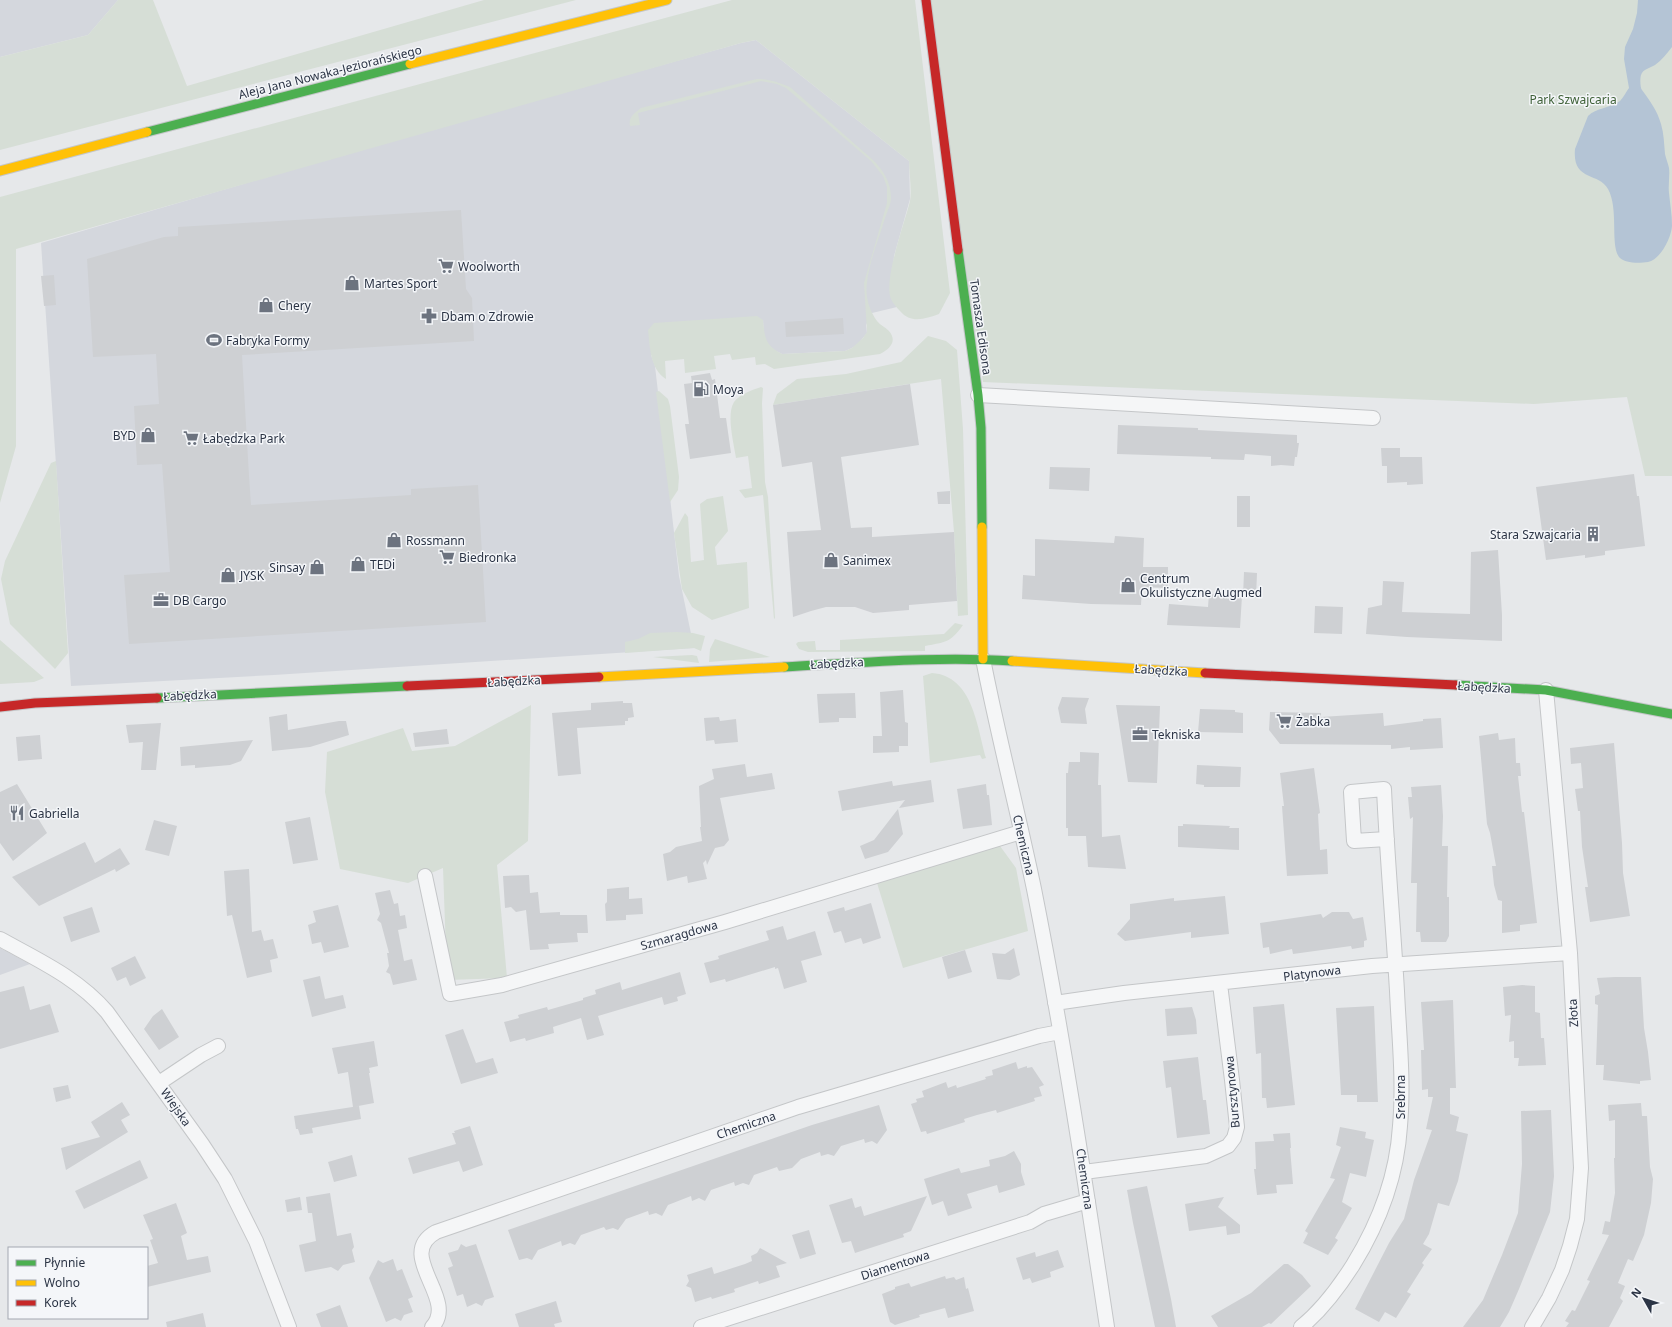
<svg xmlns="http://www.w3.org/2000/svg" width="1672" height="1327" font-family="'Noto Sans',sans-serif">
<rect width="100%" height="100%" fill="#e6e8ea"/>
<path fill="#d4d7dd" d="M0,0H118L88,35L0,57Z
M756,40L909,161L910,199L894,256L891,298L897,307L872,313L866,325L867,333L858,344L852,348L845,351L782,354L774,350L767,343L764,337L763,320L651,355L655,366L679,576L694,648L274,675L71,686L41,243L442,126L741,43Z
M0,948L30,964L0,975Z"/>
<path fill="#d6ded6" d="M118,0H153L187,86L484,0H576L0,150V57L88,35Z
M732,0H915L950,293L939,314C925,319 911,324 900,311C897,308 893,303 891,299C883,280 905,222 910,201C912,189 909,173 909,161L756,40L741,43L16,249V446L0,503V197Z
M926,0H1672V476H1645L1627,397L1534,404L983,382Z
M757,79C770,79 778,82 790,87L873,160C883,170 891,182 891,198C891,204 887,212 885,218C879,239 869,261 867,283C865,296 869,310 877,321C880,325 885,327 889,331C898,342 889,349 880,354L774,369L765,364L756,365L755,357L732,360L730,354L714,356L716,369L685,373L684,359L665,361L666,379C650,369 650,347 648,330L654,323L757,316L763,320C765,338 765,345 782,354L845,351L852,348L863,338L867,332L864,283L887,203V187L883,176L871,161L786,88L777,84L761,81L638,113L640,125L630,126C628,117 635,113 641,108Z
M928,336L946,341L957,350L963,429L968,615L958,616L954,532L941,379L773,405L777,394L797,379L846,374L901,362Z
M761,387L763,388L762,403L765,482L768,497L775,618L774,619L763,495L745,498L739,490L752,488L748,456L736,458C734,444 726,415 734,402C740,394 752,390 761,387Z
M659,391L668,399L670,406L679,477L678,490L670,502L656,392Z
M56,461L68,653L55,669L10,624L1,579L5,561L51,463Z
M723,496L728,531L715,547L717,565L747,562L749,608L712,620L692,607L682,589L674,533L685,513L688,517L691,562L704,560L700,504L707,499Z
M955,623L963,625C950,643 946,642 925,646V651L808,652L799,649L796,644L798,642L815,641L816,650H840V640L944,634Z
M677,632L693,633L705,636L701,651L694,648L625,653V642L638,639L650,633Z
M715,639L770,657L709,662L710,649Z
M0,640L44,678L34,682L0,684Z
M692,655L697,656L699,663L653,657Z
M932,673C973,676 977,727 986,758L982,759L980,755L930,763L923,676Z
M531,705L528,841L497,865L507,978L447,980L443,868L408,883L340,869L325,792L327,752L403,728L412,751L455,746Z
M1000,846L1016,868L1028,931L903,968L877,883Z"/>
<path fill="#b4c4d5" d="M1638,0H1672V47C1667,53 1662,60 1655,65C1650,68 1643,69 1641,75C1640,78 1640,88 1642,90C1650,101 1657,110 1661,124C1664,134 1664,144 1665,154C1666,159 1668,163 1669,168C1670,176 1668,185 1669,193C1670,204 1672,214 1672,226C1671,238 1661,259 1648,262C1640,263 1625,264 1619,257C1610,244 1619,209 1608,189C1599,172 1572,182 1575,149L1588,116C1596,108 1610,108 1620,101C1623,98 1626,92 1629,88L1624,59L1625,47L1633,29L1637,13Z"/>
<path fill="#ced0d3" d="M461,210L466,289L472,298L474,341L242,355L249,476L251,505L411,495V489L478,485L486,622L129,644L124,575L170,572L162,464L137,465L134,406L159,404L156,354L93,357L87,259L164,237L178,236V227Z
M54,275L56,305L44,306L41,276Z
M843,318L844,334L786,337L785,322Z
M710,373L712,380L715,379L720,418H726L731,453L690,459L685,424H689L684,384L692,383L691,376Z
M910,384L919,445L841,457L851,528L872,527V537L954,532L957,601L909,605V610L873,613L855,607H826L811,611L793,617L787,532L821,530L812,462L782,467L773,405Z
M1118,425L1198,428V430L1297,435V443H1299L1297,457H1295L1294,466L1281,465L1271,466V456L1245,454L1244,460L1211,459V457L1117,454Z
M1381,448H1400V457H1422L1423,484L1407,485V482L1387,483V466H1382Z
M1050,467L1090,468L1089,491L1049,489Z
M1634,474L1637,496H1639L1645,546L1605,551V555L1585,558V555L1546,560L1536,487Z
M950,491V504H938L937,492Z
M1237,496H1250V527H1237Z
M1115,536L1144,538L1143,567H1168V588L1142,587L1141,605L1091,604L1022,599L1023,575L1035,576V539L1114,543Z
M1498,550L1502,615V641L1407,637L1366,634L1368,608L1382,605L1383,581L1404,582L1402,612L1470,614L1471,552Z
M1244,572L1257,573L1256,598L1243,597Z
M1209,594L1242,596L1240,628L1167,625L1169,604L1208,607Z
M1315,606L1343,607L1342,634L1314,633Z
M903,690L905,722L908,723V746H899V752L873,753V736H882L880,692Z
M855,693L856,718H839V722L819,723L817,694Z
M1062,697L1089,698L1085,709L1087,724L1061,723L1058,708Z
M623,701V703H632L634,717L628,718V721H625V725L577,728L581,774L558,776L552,713L591,710V703Z
M1116,705L1160,706L1157,783L1128,782Z
M1200,709L1235,710V712L1243,713V733L1198,732Z
M1270,712L1321,713V717L1383,713L1384,726L1423,721V719L1441,718L1443,748L1410,750V747L1391,749V745L1280,744L1269,730Z
M287,714L288,730L339,721H346L349,735L310,747L272,751L269,717Z
M719,717L720,721L736,719L738,742L715,744L714,740L706,741L704,718Z
M161,723L156,770H141L143,742L129,743L126,725Z
M447,729L449,744L415,747L413,733Z
M1498,733L1499,740L1515,738L1516,763H1520L1521,776H1518L1522,812H1524L1537,923L1520,925V931L1502,933V901L1498,900L1494,885L1492,866H1496L1490,833L1487,824L1479,736Z
M40,735L42,759L18,761L16,737Z
M253,740L241,761L230,765L195,768V765L181,766L180,747Z
M1614,743L1622,843L1623,873L1630,916L1590,922L1585,887H1588L1582,847L1580,811H1578L1575,789L1583,788L1581,763L1571,764L1570,748Z
M1080,752L1099,753L1098,785H1101L1102,837L1120,835L1126,869L1088,867L1086,836H1068V828H1066V773H1068L1069,762H1080Z
M745,764L747,777L772,773L775,789L720,798L729,840L724,846L715,848L707,865L706,860L703,863L707,879L688,883L687,876L667,881L663,854L670,852L676,847L702,841L700,827H701L699,786L714,779L712,769Z
M1197,765L1241,767L1240,787H1204V785L1196,784Z
M1314,768L1320,813L1318,814L1320,850L1327,849L1328,874L1287,876L1282,806H1284L1280,773Z
M931,780L934,802L899,808L905,800L842,811L838,791L892,781L893,786Z
M17,784L47,833L13,861L0,843V792Z
M986,784L987,795H989L992,825L963,829L957,789Z
M1441,785L1443,816L1442,846H1448L1447,897H1449V936L1446,942H1421L1420,932H1416L1417,883H1411L1413,817L1410,819L1408,797H1412L1411,787Z
M898,809L903,834L888,852L865,859L860,846L874,840Z
M310,817L318,860L293,864L285,822Z
M154,820L177,826L169,856L145,850Z
M1183,824L1230,826L1229,828H1239V850L1178,847V826H1183Z
M85,842L95,863L120,848L130,864L116,872L115,869L39,906L12,877Z
M249,869L252,932L261,930L264,941L273,939L278,958L270,960L272,972L247,978L232,915L227,916L224,871Z
M529,875L530,893L538,892L540,913L560,912V915H587L588,933H577L578,942L548,944L549,949L530,950L526,910L516,912L511,907L505,908L503,876Z
M629,887V899L642,898L643,914L626,915V920L606,921L605,904L607,902V889Z
M390,890L394,904L398,903L400,916L405,915L407,928L398,930L404,961L412,959L417,980L393,985L390,974L386,972L389,966L387,953H389L381,923L377,920L380,914L375,893Z
M1225,896L1229,934L1191,938V932L1125,941L1117,934L1130,919V904L1174,898V901Z
M871,903L881,938L863,944L861,938L845,943L841,931L834,933L827,912L844,907L845,911Z
M338,905L349,947L324,953L321,942L312,944L308,925L316,922L313,911Z
M92,907L100,932L71,942L63,917Z
M1332,912H1349L1353,919L1363,917L1367,940L1364,941V947L1352,949L1351,946L1293,954L1292,949L1270,954L1269,947L1263,948L1260,923L1321,914L1323,918Z
M783,926L787,940L815,931L822,955L801,961L807,982L784,989L778,968L775,969V967L726,982L725,979L710,983L704,963L719,959L718,956L769,940L766,931Z
M1014,948L1020,975L1010,980L997,979L992,953L1005,954Z
M965,950L972,972L948,979L942,957Z
M135,956L146,978L130,986L126,977L117,981L111,968Z
M680,972L686,994L677,997L678,1001L664,1005L662,997L598,1016L604,1035L587,1040L581,1018L553,1027L554,1033L526,1041L525,1038L510,1042L504,1022L519,1018L518,1015L547,1007L548,1010L583,1000V998L596,994L595,990L620,982L622,990Z
M320,976L325,999L343,995L346,1008L312,1017L303,980Z
M1615,977H1641L1644,1028L1648,1052L1651,1080L1640,1081V1084L1603,1080L1604,1065H1596L1598,1005L1595,1004V996L1600,994L1597,978Z
M1522,985L1535,986V1012L1540,1013L1541,1038H1544L1546,1065L1518,1066L1519,1058H1514V1041L1509,1042L1511,1015L1505,1016L1503,987Z
M24,986L30,1010L50,1004L59,1032L0,1049V992Z
M1453,1000L1456,1088H1450V1114L1459,1117L1456,1131L1468,1134L1458,1181L1449,1206L1438,1203L1429,1234L1423,1244L1432,1249L1422,1263L1424,1265L1407,1292L1411,1294L1396,1318L1385,1312L1379,1322L1355,1309L1389,1243L1404,1219L1414,1180L1432,1130L1426,1129L1433,1097H1428V1089L1422,1090L1421,1050H1424L1421,1002Z
M1284,1004L1295,1105L1267,1108L1266,1098H1262L1261,1053L1256,1054L1253,1007Z
M1374,1006L1378,1102H1357V1095H1341L1336,1008Z
M1192,1007L1196,1020L1197,1034L1167,1036L1165,1009Z
M162,1009L179,1037L159,1050L144,1029L153,1016Z
M463,1029L476,1063L493,1058L498,1073L461,1084L445,1035Z
M374,1041L378,1066L369,1068L370,1073H369L374,1103L353,1107L348,1072L338,1074L332,1048Z
M1198,1057L1203,1100H1206L1210,1134L1177,1138L1171,1087L1166,1088L1163,1061Z
M1016,1062L1018,1069L1027,1066V1068L1032,1067L1044,1085L1039,1087L1042,1096L1034,1098L1035,1101L997,1113L996,1110L977,1115L964,1119L965,1122L927,1134L926,1131L921,1132L911,1104L917,1102L916,1099L924,1097L922,1091L946,1082L948,1088L956,1085L957,1088L986,1079L985,1077L993,1075L992,1070Z
M68,1085L71,1098L56,1102L53,1088Z
M122,1102L130,1115L121,1120L128,1132L66,1170L61,1148L100,1137L91,1122Z
M1641,1103L1642,1116H1647L1650,1167L1653,1179L1651,1203L1644,1235L1633,1261L1628,1259L1618,1283L1625,1286L1620,1298L1623,1301L1609,1327H1566L1569,1323L1565,1321L1572,1310L1575,1311L1590,1281L1587,1280L1609,1235L1602,1234L1605,1221L1610,1222L1615,1193L1614,1158H1615V1120L1609,1121L1608,1105Z
M879,1105L887,1130L877,1144L872,1141L865,1143L864,1139L841,1146L834,1156L828,1154L821,1156L820,1152L801,1159L792,1168L779,1171L777,1167L754,1175L749,1185L743,1183L735,1186L734,1182L711,1190L705,1201L699,1198L692,1201L691,1196L668,1205L662,1216L656,1213L649,1215L648,1211L626,1219L618,1230L613,1228L606,1230L604,1227L581,1235L575,1245L570,1243L562,1246L561,1241L538,1250L532,1260L527,1258L519,1260L508,1230L812,1125Z
M359,1106L361,1119L312,1128L313,1133L300,1135L298,1129H296L294,1116Z
M1551,1110L1554,1176L1550,1212L1519,1289L1509,1312L1500,1327H1463L1483,1300L1502,1255L1518,1213L1522,1164L1521,1111Z
M470,1126L483,1165L463,1172L459,1161L413,1174L408,1158L456,1144L452,1133H455L454,1131Z
M1340,1127L1366,1132L1365,1138L1374,1140L1366,1177L1350,1173L1342,1202L1352,1208L1335,1238L1338,1240L1328,1255L1303,1243L1308,1233L1305,1231L1335,1179L1330,1178L1341,1147L1336,1145Z
M1290,1133L1291,1148H1290L1293,1184L1276,1185L1277,1193L1257,1195L1254,1169H1256L1255,1142L1274,1141L1273,1134Z
M1014,1151L1021,1164V1172L1025,1185L999,1193L997,1185L967,1194L972,1208L948,1216L943,1201L932,1205L924,1179L959,1168L961,1173L990,1166L989,1160L1005,1156Z
M352,1155L357,1176L334,1182L328,1162Z
M140,1160L148,1178L84,1209L75,1191Z
M1147,1186L1171,1299L1176,1327H1155L1133,1223L1127,1190Z
M330,1193L337,1236L351,1233L354,1247L352,1250L355,1262L343,1265L338,1271L331,1267L305,1272L299,1245L316,1241L312,1213H308L306,1197Z
M927,1196L911,1231L903,1234L904,1237L855,1253L851,1241L842,1243L829,1205L852,1198L855,1208L861,1206L864,1216Z
M300,1197L302,1210L287,1212L285,1200Z
M1224,1197L1218,1207L1240,1225V1233L1227,1235L1226,1226L1189,1231L1185,1204Z
M176,1203L187,1233L181,1236L187,1260L208,1256L211,1272L147,1287V1266L158,1263L150,1240L153,1239L143,1215Z
M809,1230L816,1254L800,1259L792,1235Z
M461,1244L466,1247L476,1244L486,1273L494,1297L485,1300L482,1306L476,1303L467,1307L463,1294L457,1296L448,1268L453,1266L448,1253L458,1250Z
M760,1248L787,1263L776,1266L780,1277L759,1284L758,1281L734,1289L735,1292L712,1299L711,1297L695,1302L691,1288L686,1286L689,1281L687,1275L712,1267L714,1274L745,1264L752,1261L751,1256L757,1253Z
M1058,1250L1064,1267L1050,1272L1051,1277L1032,1283L1030,1278L1023,1280L1016,1258L1035,1252L1036,1257Z
M393,1259L397,1271L402,1269L413,1297L408,1299L413,1312L404,1315L401,1321L395,1318L386,1322L369,1278L378,1260L383,1263Z
M1284,1264H1288L1302,1275L1311,1286L1271,1324L1269,1323L1262,1327H1218L1211,1316L1251,1293Z
M945,1276L946,1279L954,1277L956,1280L964,1277L966,1289L968,1288L974,1311L948,1318L945,1308L919,1315L920,1317L895,1325L890,1322L882,1294L895,1289V1287L909,1283L911,1287Z
M556,1301L562,1322L554,1324L555,1327H519L515,1314Z
M340,1305L348,1327H321L316,1314Z
M203,1313L206,1327H167L166,1322Z"/>
<g fill="none" stroke-linecap="round" stroke-linejoin="round">
<defs>
<path id="street" d="M978,395L1373,418
M983,659C998,736 1018,812 1034,889C1063,1035 1085,1181 1107,1327
M425,876L450,994L502,985L725,922L1021,832
M0,939C38,960 78,978 107,1012L202,1144L225,1179L256,1241L289,1327
M1055,1003L1124,993L1372,966L1570,953
M159,1083L201,1055L218,1046
M1084,1172L1206,1156L1228,1146L1234,1138L1237,1127L1232,1080L1220,984
M432,1327C459,1299 394,1255 436,1232L798,1107L1039,1036L1060,1032
M701,1327L1030,1222L1044,1214L1088,1201
M1301,1327C1322,1310 1339,1287 1353,1265C1379,1223 1397,1175 1400,1126C1404,1081 1399,1036 1397,991C1393,923 1387,856 1384,789L1351,792L1354,841L1387,839
M1532,1327L1549,1298L1562,1270L1570,1246L1577,1219L1581,1168L1570,953L1546,690"/>
<path id="fast" d="M147,132L410,64
M958,250L978,395L981,428L982,527
M784,667C860,663 936,656 1012,661
M1456,685L1546,690L1672,714
M157,698L407,686"/>
<path id="slow" d="M410,64L667,0
M0,171L147,132
M982,527L983,659
M1012,661L1205,673
M599,677L784,667"/>
<path id="jam" d="M926,0L958,250
M1205,673L1456,685
M407,686L599,677
M0,707L35,703L157,698"/>
</defs>
<use href="#street" stroke="#c4c6c8" stroke-width="16"/>
<use href="#fast" stroke="#c4c6c8" stroke-width="11"/>
<use href="#slow" stroke="#c4c6c8" stroke-width="11"/>
<use href="#jam" stroke="#c4c6c8" stroke-width="11"/>
<use href="#street" stroke="#f5f6f7" stroke-width="14"/>
<use href="#fast" stroke="#4caf50" stroke-width="9"/>
<use href="#slow" stroke="#ffc107" stroke-width="9"/>
<use href="#jam" stroke="#c62828" stroke-width="9"/>
</g>
<defs>
<symbol id="supermarket-bare" viewBox="-9 -9 18 18"><path d="M-6-5.5h2.5l.6 2H6L4.5 2H-2.5L-4.4-4H-6ZM-1.5 3.2a1.3 1.3 0 1 0 .1 0ZM3 3.2a1.3 1.3 0 1 0 .1 0Z" fill="#6c737f" stroke="#f4f6f9" stroke-width="2.5" paint-order="stroke"/></symbol>
<symbol id="shop-bare" viewBox="-9 -9 18 18"><path d="M-5-2.5h2.3a2.7 3.5 0 0 1 5.4 0H5L5.5 6h-11ZM-1.5-2.5h3a1.5 2.3 0 0 0-3 0Z" fill="#6c737f" stroke="#f4f6f9" stroke-width="2.5" paint-order="stroke"/></symbol>
<symbol id="pharmacy-bare" viewBox="-9 -9 18 18"><path d="M-2-6h4v4h4v4h-4v4h-4v-4h-4v-4h4Z" fill="#6c737f" stroke="#f4f6f9" stroke-width="2.5" paint-order="stroke"/></symbol>
<symbol id="stadium-bare" viewBox="-9 -9 18 18"><path d="M0-5a6.5 5 0 1 0 0 10a6.5 5 0 1 0 0-10ZM-3.5-1.8h7v3.6h-7Z" fill="#6c737f" stroke="#f4f6f9" stroke-width="2.5" paint-order="stroke"/></symbol>
<symbol id="fuel-bare" viewBox="-9 -9 18 18"><path d="M-5.5-6h7V0h2V4h1.3V-2.5L3-4.5l.8-.8L6-3V5H2.5V1h-1V6h-7ZM-4.2-4.7v3.2H.2V-4.7Z" fill="#6c737f" stroke="#f4f6f9" stroke-width="2.5" paint-order="stroke"/></symbol>
<symbol id="building-bare" viewBox="-9 -9 18 18"><path d="M-4-6H4V6H1V3H-1V6H-4ZM-2.5-4.3h1.7v1.8h-1.7ZM.8-4.3h1.7v1.8H.8ZM-2.5-1h1.7V.8h-1.7ZM.8-1h1.7V.8H.8Z" fill="#6c737f" stroke="#f4f6f9" stroke-width="2.5" paint-order="stroke"/></symbol>
<symbol id="office-bare" viewBox="-9 -9 18 18"><path d="M-6-3h4V-5.5h4V-3h4V5H-6ZM-1-4.5V-3h2v-1.5ZM-6 0V1H6V0Z" fill="#6c737f" stroke="#f4f6f9" stroke-width="2.5" paint-order="stroke"/></symbol>
<symbol id="restaurant-bare" viewBox="-9 -9 18 18"><path d="M-5-6h1v4h1v-4h1v4h1v-4h1v5L-1.5 .5V6h-2V.5L-5-1ZM5-6V6H3V1.5H1.5Q1.5-4 5-6Z" fill="#6c737f" stroke="#f4f6f9" stroke-width="2.5" paint-order="stroke"/></symbol>
</defs>
<g fill-rule="evenodd">
<use href="#supermarket-bare" x="435" y="255" width="22" height="22"/>
<use href="#shop-bare" x="341" y="272" width="22" height="22"/>
<use href="#shop-bare" x="255" y="294" width="22" height="22"/>
<use href="#pharmacy-bare" x="418" y="305" width="22" height="22"/>
<use href="#stadium-bare" x="203" y="329" width="22" height="22"/>
<use href="#fuel-bare" x="690" y="378" width="22" height="22"/>
<use href="#shop-bare" x="137" y="424" width="22" height="22"/>
<use href="#supermarket-bare" x="180" y="427" width="22" height="22"/>
<use href="#building-bare" x="1582" y="523" width="22" height="22"/>
<use href="#shop-bare" x="383" y="529" width="22" height="22"/>
<use href="#supermarket-bare" x="436" y="546" width="22" height="22"/>
<use href="#shop-bare" x="820" y="549" width="22" height="22"/>
<use href="#shop-bare" x="347" y="553" width="22" height="22"/>
<use href="#shop-bare" x="306" y="556" width="22" height="22"/>
<use href="#shop-bare" x="217" y="564" width="22" height="22"/>
<use href="#shop-bare" x="1117" y="574" width="22" height="22"/>
<use href="#office-bare" x="150" y="589" width="22" height="22"/>
<use href="#supermarket-bare" x="1273" y="710" width="22" height="22"/>
<use href="#office-bare" x="1129" y="723" width="22" height="22"/>
<use href="#restaurant-bare" x="6" y="802" width="22" height="22"/>
</g>
<g text-anchor="middle" dominant-baseline="central" stroke-width="3" stroke-linejoin="round" paint-order="stroke">
<g font-size="12" fill="#2b3445" stroke="#f4f6f9">
<text transform="translate(330 72) rotate(-14)">Aleja Jana Nowaka-Jeziorańskiego</text>
<text transform="translate(981 327) rotate(82)">Tomasza Edisona</text>
<text transform="translate(837 663) rotate(-3)">Łabędzka</text>
<text transform="translate(1161 670) rotate(3)">Łabędzka</text>
<text transform="translate(514 681) rotate(-3)">Łabędzka</text>
<text transform="translate(1484 687) rotate(3)">Łabędzka</text>
<text transform="translate(190 695) rotate(-3)">Łabędzka</text>
<text transform="translate(1024 845) rotate(77)">Chemiczna</text>
<text transform="translate(679 935) rotate(-16)">Szmaragdowa</text>
<text transform="translate(1312 973) rotate(-7)">Platynowa</text>
<text transform="translate(1573 1013) rotate(-93)">Złota</text>
<text transform="translate(1232 1092) rotate(-95)">Bursztynowa</text>
<text transform="translate(1400 1097) rotate(-90)">Srebrna</text>
<text transform="translate(176 1107) rotate(55)">Wiejska</text>
<text transform="translate(746 1125) rotate(-19)">Chemiczna</text>
<text transform="translate(1085 1179) rotate(82)">Chemiczna</text>
<text transform="translate(895 1265) rotate(-18)">Diamentowa</text>
</g>
<g font-size="12" fill="#3f6138" stroke="#f4f6f9">
<text x="1573" y="99">Park Szwajcaria</text>
</g>
<g font-size="12" fill="#2b3445" stroke="#f4f6f9" text-anchor="start">
<text x="458" y="266">Woolworth</text>
<text x="364" y="283">Martes Sport</text>
<text x="278" y="305">Chery</text>
<text x="441" y="316">Dbam o Zdrowie</text>
<text x="226" y="340">Fabryka Formy</text>
<text x="713" y="389">Moya</text>
<text x="136" y="435" text-anchor="end">BYD</text>
<text x="203" y="438">Łabędzka Park</text>
<text x="1581" y="534" text-anchor="end">Stara Szwajcaria</text>
<text x="406" y="540">Rossmann</text>
<text x="459" y="557">Biedronka</text>
<text x="843" y="560">Sanimex</text>
<text x="370" y="564">TEDi</text>
<text x="305" y="567" text-anchor="end">Sinsay</text>
<text x="240" y="575">JYSK</text>
<text x="1140" y="578">Centrum<tspan x="1140" dy="14">Okulistyczne Augmed</tspan></text>
<text x="173" y="600">DB Cargo</text>
<text x="1296" y="721">Żabka</text>
<text x="1152" y="734">Tekniska</text>
<text x="29" y="813">Gabriella</text>
</g>
</g>
<rect x="8" y="1247" width="140" height="72" fill="#f4f6f9" stroke="#a4a8b1"/>
<rect x="16" y="1260" width="20" height="6" fill="#4caf50" stroke="#a4a8b1"/>
<text x="44" y="1267" font-size="12" fill="#2b3445">Płynnie</text>
<rect x="16" y="1280" width="20" height="6" fill="#ffc107" stroke="#a4a8b1"/>
<text x="44" y="1287" font-size="12" fill="#2b3445">Wolno</text>
<rect x="16" y="1300" width="20" height="6" fill="#c62828" stroke="#a4a8b1"/>
<text x="44" y="1307" font-size="12" fill="#2b3445">Korek</text>
<g transform="translate(1644 1299) rotate(309)" stroke="#f4f6f9" stroke-width="3" paint-order="stroke">
<path d="M0-3L7 15L0 10L-7 15Z" fill="#2b3445"/>
<text y="-6" font-size="11" font-weight="bold" text-anchor="middle" fill="#2b3445">N</text>
</g>
</svg>
